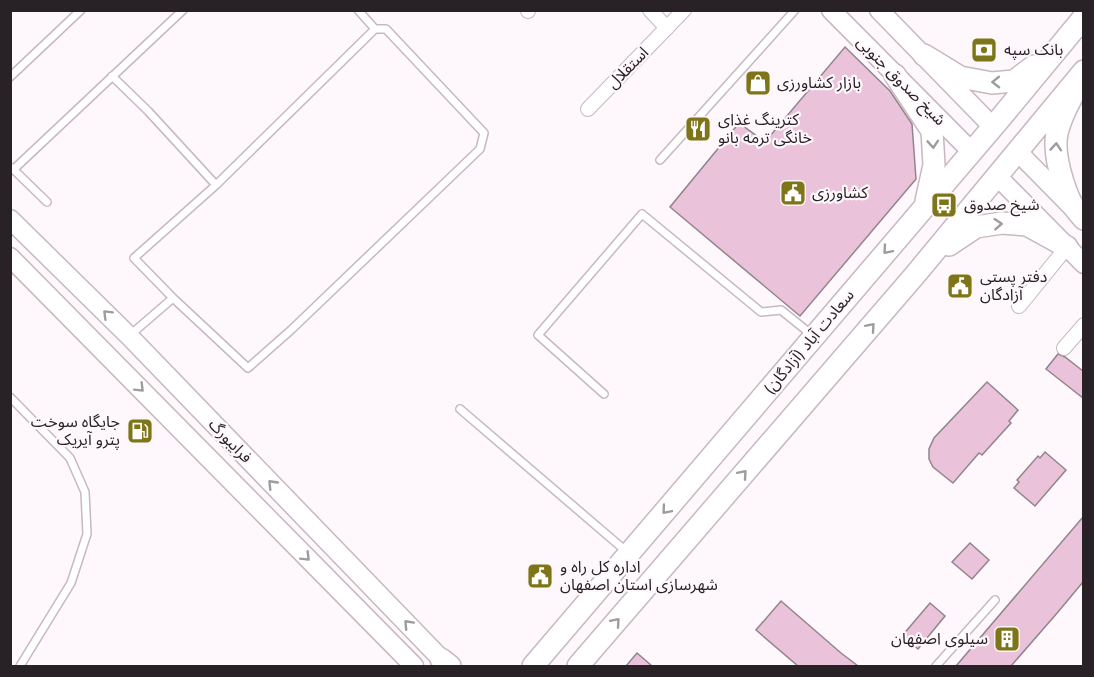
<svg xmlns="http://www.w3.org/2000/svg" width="1094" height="677" font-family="'Nunito Sans','Noto Sans Arabic',sans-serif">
<rect width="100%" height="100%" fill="#fef7fb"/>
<path fill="#eac3da" stroke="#92848c" stroke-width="1.5" d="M845,47L890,91L912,124L916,179L800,316L670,207L739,123L765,142Z
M1058,354L1065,357L1083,371V398L1046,369Z
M987,382L1018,410L1009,421L1011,423L982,455L979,453L953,483L933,467L929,459V449L934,438Z
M1045,452L1066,470L1035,506L1014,488L1019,482L1017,480L1038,456L1040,458Z
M1083,517V582L1058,612L1011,666H956Z
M970,543L989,560L972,579L952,562Z
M781,601L841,653L858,666H798L756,630Z
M930,603L945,616L918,649L902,636Z
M637,653L652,666H626Z"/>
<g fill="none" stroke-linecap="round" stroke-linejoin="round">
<defs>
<path id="lane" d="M358,10L375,29
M375,29H386L484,133L480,149L291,330L248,368L173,298L134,258L216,185Z
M112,76L148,111L216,185
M10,77L81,10
M660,160L795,10
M12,168L47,202
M14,169L183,10
M129,336L173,298
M604,394L538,335L642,214L761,312L781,310L812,335
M10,397L70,458L85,492L87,534L71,583L20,666
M460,409L627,552
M936,666L995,600"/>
<path id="street" d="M650,10L667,28
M528,11V10
M588,109L684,10
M1019,306L1067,247
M1064,348L1084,325"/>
<path id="secondary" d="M831,10L971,151
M879,10L993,127
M1017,151L1072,207
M997,176L1084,264
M10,219L129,336L448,666
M10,257L414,666"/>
<path id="primary" d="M924,55L960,77L992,83L1014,81L1034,66
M895,75L932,131L934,165L926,201
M1073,95C1054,130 1051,144 1063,182C1069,200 1071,205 1084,219
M949,245L976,227L1002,223L1027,225L1067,247
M441,659L450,666
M533,666L998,121L1084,17
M578,666L915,275L1084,71"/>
</defs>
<use href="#lane" stroke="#c7b8c1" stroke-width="10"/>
<use href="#street" stroke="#c7b8c1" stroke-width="16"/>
<use href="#secondary" stroke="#c7b8c1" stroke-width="21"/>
<use href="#primary" stroke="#c7b8c1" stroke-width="24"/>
<use href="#lane" stroke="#fff" stroke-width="7"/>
<use href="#street" stroke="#fff" stroke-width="14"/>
<use href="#secondary" stroke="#fff" stroke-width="18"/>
<use href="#primary" stroke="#fff" stroke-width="21"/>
</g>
<defs><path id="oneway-chevron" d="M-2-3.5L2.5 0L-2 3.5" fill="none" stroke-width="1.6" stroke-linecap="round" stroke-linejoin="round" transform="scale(1.5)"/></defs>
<g stroke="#9e9c9d">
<use href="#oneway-chevron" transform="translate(996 82) rotate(179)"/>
<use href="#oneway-chevron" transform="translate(933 144) rotate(86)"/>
<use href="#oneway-chevron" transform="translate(1056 147) rotate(-86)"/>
<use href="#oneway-chevron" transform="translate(998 224) rotate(-4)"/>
<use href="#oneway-chevron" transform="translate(887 250) rotate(130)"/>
<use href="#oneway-chevron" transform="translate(107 314) rotate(-135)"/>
<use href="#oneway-chevron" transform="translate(871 327) rotate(-49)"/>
<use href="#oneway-chevron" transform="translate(140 388) rotate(45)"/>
<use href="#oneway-chevron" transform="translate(743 474) rotate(-49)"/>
<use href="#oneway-chevron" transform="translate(272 484) rotate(-134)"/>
<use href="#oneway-chevron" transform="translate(666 510) rotate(130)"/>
<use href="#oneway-chevron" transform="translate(306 557) rotate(45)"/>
<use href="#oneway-chevron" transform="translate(616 622) rotate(-49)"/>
<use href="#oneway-chevron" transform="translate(408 624) rotate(-133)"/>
</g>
<defs>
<symbol id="bank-square" viewBox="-11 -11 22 22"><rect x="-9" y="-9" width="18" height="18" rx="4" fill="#7e7518" stroke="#fef7fb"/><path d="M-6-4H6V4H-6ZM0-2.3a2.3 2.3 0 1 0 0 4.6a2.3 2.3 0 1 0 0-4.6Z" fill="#fff"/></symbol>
<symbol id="shop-square" viewBox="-11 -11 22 22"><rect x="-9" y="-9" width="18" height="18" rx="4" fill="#7e7518" stroke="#fef7fb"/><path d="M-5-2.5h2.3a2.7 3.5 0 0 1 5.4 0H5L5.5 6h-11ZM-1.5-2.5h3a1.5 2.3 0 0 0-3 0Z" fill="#fff"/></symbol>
<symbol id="restaurant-square" viewBox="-11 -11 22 22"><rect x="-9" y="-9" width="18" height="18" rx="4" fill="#7e7518" stroke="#fef7fb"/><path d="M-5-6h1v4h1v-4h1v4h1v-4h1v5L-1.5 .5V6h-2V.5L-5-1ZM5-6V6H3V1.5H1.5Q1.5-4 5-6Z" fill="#fff"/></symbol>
<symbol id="civic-square" viewBox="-11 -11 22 22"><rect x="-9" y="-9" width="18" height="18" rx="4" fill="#7e7518" stroke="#fef7fb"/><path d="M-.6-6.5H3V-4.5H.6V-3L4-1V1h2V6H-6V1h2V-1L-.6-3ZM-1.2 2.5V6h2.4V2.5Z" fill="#fff"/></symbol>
<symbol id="bus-square" viewBox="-11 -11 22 22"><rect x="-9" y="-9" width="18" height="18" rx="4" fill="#7e7518" stroke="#fef7fb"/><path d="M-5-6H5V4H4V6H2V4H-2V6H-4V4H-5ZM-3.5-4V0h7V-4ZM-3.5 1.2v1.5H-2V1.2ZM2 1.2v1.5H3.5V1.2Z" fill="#fff"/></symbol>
<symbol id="fuel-square" viewBox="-11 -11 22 22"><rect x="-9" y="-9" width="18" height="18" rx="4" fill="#7e7518" stroke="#fef7fb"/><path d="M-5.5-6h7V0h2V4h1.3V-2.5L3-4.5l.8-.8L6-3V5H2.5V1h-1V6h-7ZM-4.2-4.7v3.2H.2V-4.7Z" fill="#fff"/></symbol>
<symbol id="building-square" viewBox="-11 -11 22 22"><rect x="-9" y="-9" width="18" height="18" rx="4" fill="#7e7518" stroke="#fef7fb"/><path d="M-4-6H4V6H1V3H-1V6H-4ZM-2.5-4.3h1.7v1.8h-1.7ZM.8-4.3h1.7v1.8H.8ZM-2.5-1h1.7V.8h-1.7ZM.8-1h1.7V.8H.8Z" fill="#fff"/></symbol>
</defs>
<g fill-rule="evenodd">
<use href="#bank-square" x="969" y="35" width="30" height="30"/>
<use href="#shop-square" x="743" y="68" width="30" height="30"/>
<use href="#restaurant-square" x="683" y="114" width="30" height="30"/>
<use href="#civic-square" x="778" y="178" width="30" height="30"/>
<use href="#bus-square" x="929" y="190" width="30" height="30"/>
<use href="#civic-square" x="945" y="271" width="30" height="30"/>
<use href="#fuel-square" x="125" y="416" width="30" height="30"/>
<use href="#civic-square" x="525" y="561" width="30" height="30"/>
<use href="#building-square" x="992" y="624" width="30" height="30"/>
</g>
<g text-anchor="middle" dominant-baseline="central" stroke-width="4.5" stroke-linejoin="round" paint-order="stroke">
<g font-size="16" fill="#282226" stroke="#fef7fb" text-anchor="start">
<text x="1004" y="50">بانک سپه</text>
<text x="777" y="83">بازار کشاورزی</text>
<text x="718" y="120">کترینگ غذای<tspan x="718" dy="18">خانگی ترمه بانو</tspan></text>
<text x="812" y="193">کشاورزی</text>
<text x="964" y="205">شیخ صدوق</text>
<text x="980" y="277">دفتر پستی<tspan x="980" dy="18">آزادگان</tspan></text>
<text x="120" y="422" text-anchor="end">جایگاه سوخت<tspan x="120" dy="18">پترو آیریک</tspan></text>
<text x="560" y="567">اداره کل راه و<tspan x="560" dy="18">شهرسازی استان اصفهان</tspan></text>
<text x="988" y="639" text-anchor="end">سیلوی اصفهان</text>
</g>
<g font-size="16" fill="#282226" stroke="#fef7fb">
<text transform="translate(628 68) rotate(-45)">استقلال</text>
<text transform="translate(901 81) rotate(45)">شیخ صدوق جنوبی</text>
<text transform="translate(809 342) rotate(-50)">سعادت آباد (آزادگان)</text>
<text transform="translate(230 441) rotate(46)">فرایبورگ</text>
</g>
</g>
<rect width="1094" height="677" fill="none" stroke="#282226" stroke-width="24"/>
</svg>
